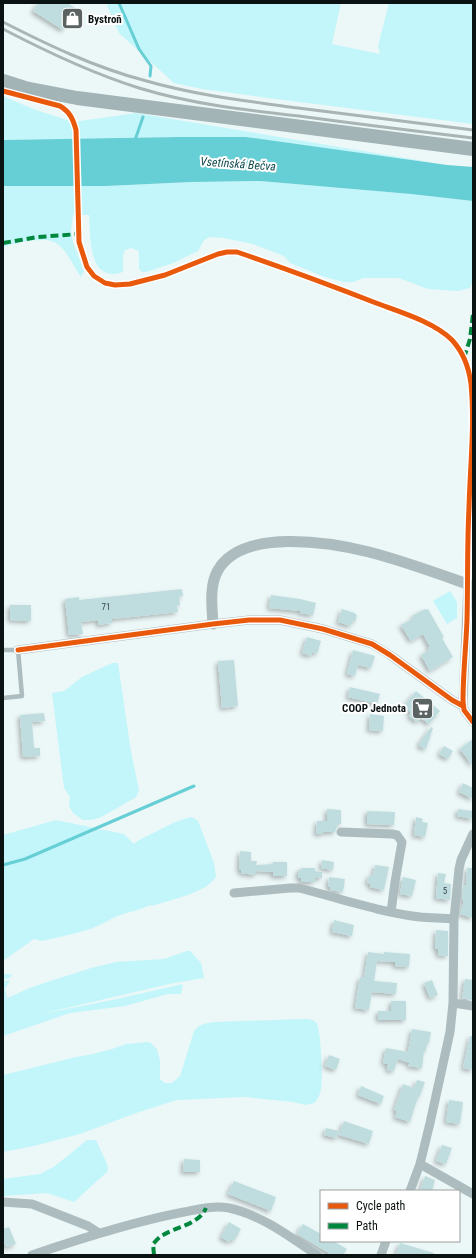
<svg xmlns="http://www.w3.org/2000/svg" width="476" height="1258" font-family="'Roboto Condensed',sans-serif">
<defs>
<filter id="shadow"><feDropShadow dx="-2.5" dy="2.5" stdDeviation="2" flood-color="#0004"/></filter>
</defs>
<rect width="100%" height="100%" fill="#ecf7f7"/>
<path fill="#c2f6fa" d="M106,3H341L332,44L380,54L378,46L389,3H473V124L268,98L202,89L174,83L119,33Z
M3,96L33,109L73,122L136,113L447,165L245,137H178L3,140Z
M260,181L411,194L473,201V281L470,288L458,291L428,289L399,278H363L353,282H344L325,277L290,263L284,256L274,252L253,244L224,238L210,237L204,240L198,251L173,263L146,272H142L139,269V251L131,248L125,250L123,255V272C87,284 91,236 89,215H73L71,230L73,242L84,271L81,277C74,267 69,255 60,246C49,234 17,243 3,247V186H106L191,182Z
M450,591L457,602V618L447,624L433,601Z
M112,663H118L131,752L139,790L136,797L121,806L101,817L91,820H83L73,813L69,806L70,797L64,788L52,693L64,691L82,677Z
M190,817L194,818L198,821L214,863L216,877C204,894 172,899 152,906L150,905C140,910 129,912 118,916C108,920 100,926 90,929C74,934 58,937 42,941L34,939L3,961V835L56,820L124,834L134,844L139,840L173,823Z
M187,951H190L201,963L204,978L174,983L36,1015L112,1000L183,984L181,994H168L125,1006L70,1013L3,1036V974H12L10,978L5,979L3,981L10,980L5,989L7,997L5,999L32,987L91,968L116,962L164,959Z
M303,1019C308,1019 314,1019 317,1024C321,1031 323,1081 321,1089C320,1095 318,1099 314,1103L305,1105L294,1102L245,1097L177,1100L139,1112L80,1134L34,1146L3,1152V1075L76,1057L93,1054L112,1049L126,1044L147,1042L151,1043L157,1049L160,1060V1079L165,1083H172L180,1076L194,1031C199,1024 207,1023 215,1022Z
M87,1140H96L107,1164L108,1171L74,1202L47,1193L3,1196V1179L40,1174L55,1166Z"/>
<path fill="#66ced5" d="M178,137H246L447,165L473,167V201L411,194L260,181L191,182L106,186H3V140Z"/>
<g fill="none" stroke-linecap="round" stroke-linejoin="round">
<path stroke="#66ced5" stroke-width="3" d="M119,3L139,49L151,66L150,76
M135,140L143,117
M3,865L25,859L194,786"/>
</g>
<path fill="#bfdddf" filter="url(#shadow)" d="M38,3H67L77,9L63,30L33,11Z
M182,589L183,596L179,597L180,605L177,606L178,612L112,619V623L98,625V620L81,622L83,634L69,635L65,599L79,597V600Z
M271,595L300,599L316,603L313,615L300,613L301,611L269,608Z
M10,605H31V621L10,620Z
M342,609L355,613V614L357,615L355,622L352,621L351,626L338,622Z
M425,609L426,610L428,609L444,637L442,638L453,657L430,671L421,655L429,650L428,648L430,647L423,634L411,641L401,625L414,618L412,616Z
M307,637L321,641L317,654L312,652V656L302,653Z
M353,650L375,656L371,668L358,665L355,676L347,674Z
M234,660L238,706L222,708L218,661Z
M350,687L380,694L377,704L348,697Z
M416,691L440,711L429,724L421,718L417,722L409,716L411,713L407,709V706L405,705Z
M44,713L45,721L32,722L34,748H40V756L23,757L20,715Z
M370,714L384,716L383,731L369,730Z
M431,727L433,728L426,749L419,746L420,742Z
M473,739V766L460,749Z
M444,746L453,751L448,759L439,754Z
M463,783L473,788V799L459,792Z
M327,809L341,810V824H338L335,832H323V834H316L317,821H327Z
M458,809L473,811V819L457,816Z
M367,811L395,812L394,825L367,824Z
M416,817L423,819L422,822L428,823L425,837L414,835Z
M240,851L251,852V861H257L256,865L273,864V862H287V876H273V872L256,871V875L241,873V870H239Z
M322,860L334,862L333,870L321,868Z
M375,865L389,867L384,890L370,887L371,884L367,883L369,875L373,876Z
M301,868H315V871L322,872V878H315V882H301V878H298V870H301Z
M467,868H473V918L460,914L464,901H462L463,885L466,886Z
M438,873L446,874L444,883L451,884L450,900L436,898Z
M329,877L345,879L343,892L330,890L331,887H328Z
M403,877L416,880L412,896L400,894Z
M334,920L354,925L352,936L332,932Z
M436,930L448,931V956L438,955V949H435Z
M368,952L384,954V952L410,954L409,967L395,966V962L377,961L374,981L397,983L396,994L372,992L369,1010L355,1008L360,977L364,978Z
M465,979L473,980L472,1000L462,998Z
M432,980L438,995L430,998L424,983Z
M391,1001H406V1020H378V1011H391Z
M412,1029L431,1032L429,1043H427L426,1051H424L422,1068L408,1066L410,1063L398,1059L394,1071L387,1070L388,1064L383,1063L386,1048L408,1052Z
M470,1036H473V1070L463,1068Z
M329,1055L340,1059L336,1070L325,1066Z
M417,1080L425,1082L419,1098L418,1097L410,1122L395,1117L397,1111L394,1110L403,1084L414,1088Z
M361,1086L384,1096L381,1104L358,1095Z
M449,1100L463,1102L460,1124L446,1122Z
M344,1121L373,1131L369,1144L339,1135Z
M326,1128L339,1131L337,1138L324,1135Z
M442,1145L452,1148L446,1164L436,1161Z
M184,1159L200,1160V1172H183Z
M425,1176L435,1180L432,1191H420Z
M234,1181L276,1197L271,1211L228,1194Z
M229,1222L241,1229L234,1241L231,1239L229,1242L221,1237Z
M303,1224L321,1234V1241H333L347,1249L343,1255H332L297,1234Z
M9,1227L16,1244L6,1247L3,1241V1229Z
M400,1243L434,1253L433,1255H396Z"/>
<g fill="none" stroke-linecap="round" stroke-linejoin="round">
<path stroke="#adbcbe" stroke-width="4.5" d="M79,234C81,258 90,286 119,286C128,285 137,282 146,280C171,273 194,262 218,254L227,252H237C280,267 323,282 365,299C388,308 413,316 435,328C447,334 458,345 464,358C476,384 471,434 470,463C469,503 467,543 468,584
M3,650H18L22,696L3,698"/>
<path stroke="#adbcbe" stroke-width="9" d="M468,584L463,701L464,710L473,722
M18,650L213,624L249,620H280L323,629L372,644L390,655L452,700L463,706
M341,832L392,834L397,835L402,842L395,882L391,912
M234,893L290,888H299C339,898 379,912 420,917C431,918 443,918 454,919
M453,1003L473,1006
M420,1164L473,1194
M410,1191L420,1164L430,1123L450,1032L453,1003L454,919L459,869L461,860L473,834
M3,1202L32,1204L88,1226L99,1233
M32,1255C82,1238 132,1222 184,1212C199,1209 214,1205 229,1208C262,1215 290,1237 317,1255
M381,1255L386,1241"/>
<path stroke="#adbcbe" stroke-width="11" d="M213,624C212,606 209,586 218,570C243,528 329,542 369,552C404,561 439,574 473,586"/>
<path stroke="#a2b4b6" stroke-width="14" d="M3,81L25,88L77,98L473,149"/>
<path stroke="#a9b5b5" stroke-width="3" d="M3,22C48,45 94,67 143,80C194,95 246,101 298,108C357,115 415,123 473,130
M3,29C47,52 91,73 139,88C191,104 245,110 299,116C357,124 415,131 473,138"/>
<path stroke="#00873e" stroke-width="4" stroke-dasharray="8 4" stroke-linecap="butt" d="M3,243L38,237L79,234
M464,358L470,339L473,314
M154,1255L153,1244C156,1241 159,1237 163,1235C178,1226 198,1225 206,1208"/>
<defs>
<path id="cycleway" d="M3,91L60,106C70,112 73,119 76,130L79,242L87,267L94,276L105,283L115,285L130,284L165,275L218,254L227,252H237C284,268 330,285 376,303C400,312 434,322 452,340C463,352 469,368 471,384C475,425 470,467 469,508C467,545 468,582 467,620C466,647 463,674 463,701L464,710L473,722
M18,650L213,624L249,620H280L323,629L372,644L390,655L452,700L463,706"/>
</defs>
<use href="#cycleway" stroke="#fff" stroke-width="8"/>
<use href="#cycleway" stroke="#e8590c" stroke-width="5"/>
</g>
<defs>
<symbol id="shop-square" viewBox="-11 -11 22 22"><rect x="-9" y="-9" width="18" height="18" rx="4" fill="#5a6262" stroke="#fff"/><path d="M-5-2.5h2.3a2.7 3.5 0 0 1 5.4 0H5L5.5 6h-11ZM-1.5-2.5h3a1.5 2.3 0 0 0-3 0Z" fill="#fff"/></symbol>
<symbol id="supermarket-square" viewBox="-11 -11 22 22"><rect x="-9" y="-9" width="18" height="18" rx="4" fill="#5a6262" stroke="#fff"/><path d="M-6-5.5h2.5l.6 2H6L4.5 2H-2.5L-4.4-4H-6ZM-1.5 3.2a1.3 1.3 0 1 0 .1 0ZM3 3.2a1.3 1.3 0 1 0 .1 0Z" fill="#fff"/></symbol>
</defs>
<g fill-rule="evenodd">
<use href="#shop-square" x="60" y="6" width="25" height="25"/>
<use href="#supermarket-square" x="410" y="696" width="25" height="25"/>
</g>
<g text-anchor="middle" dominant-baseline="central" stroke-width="4" stroke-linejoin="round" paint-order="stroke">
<g font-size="9" fill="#384545">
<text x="106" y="607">71</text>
<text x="445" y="891">5</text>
</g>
<g font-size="11" font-weight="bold" fill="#0b1212" stroke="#fff" text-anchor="start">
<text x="88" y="19">Bystroň</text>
<text x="406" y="708" text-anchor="end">COOP Jednota</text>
</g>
<g font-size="12" font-style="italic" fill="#114c50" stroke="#fff">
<text transform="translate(238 164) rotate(4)">Vsetínská Bečva</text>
</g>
</g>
<rect width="476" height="1258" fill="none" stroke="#0b1212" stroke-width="8"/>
<rect x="320" y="1190" width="140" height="52" fill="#ffffff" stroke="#9da0a0"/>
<rect x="328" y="1203" width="20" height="6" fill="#e8590c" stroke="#9da0a0"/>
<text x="356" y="1210" font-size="12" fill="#0b1212">Cycle path</text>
<rect x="328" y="1223" width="20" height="6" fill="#00873e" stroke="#9da0a0"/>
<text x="356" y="1230" font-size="12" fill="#0b1212">Path</text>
</svg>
